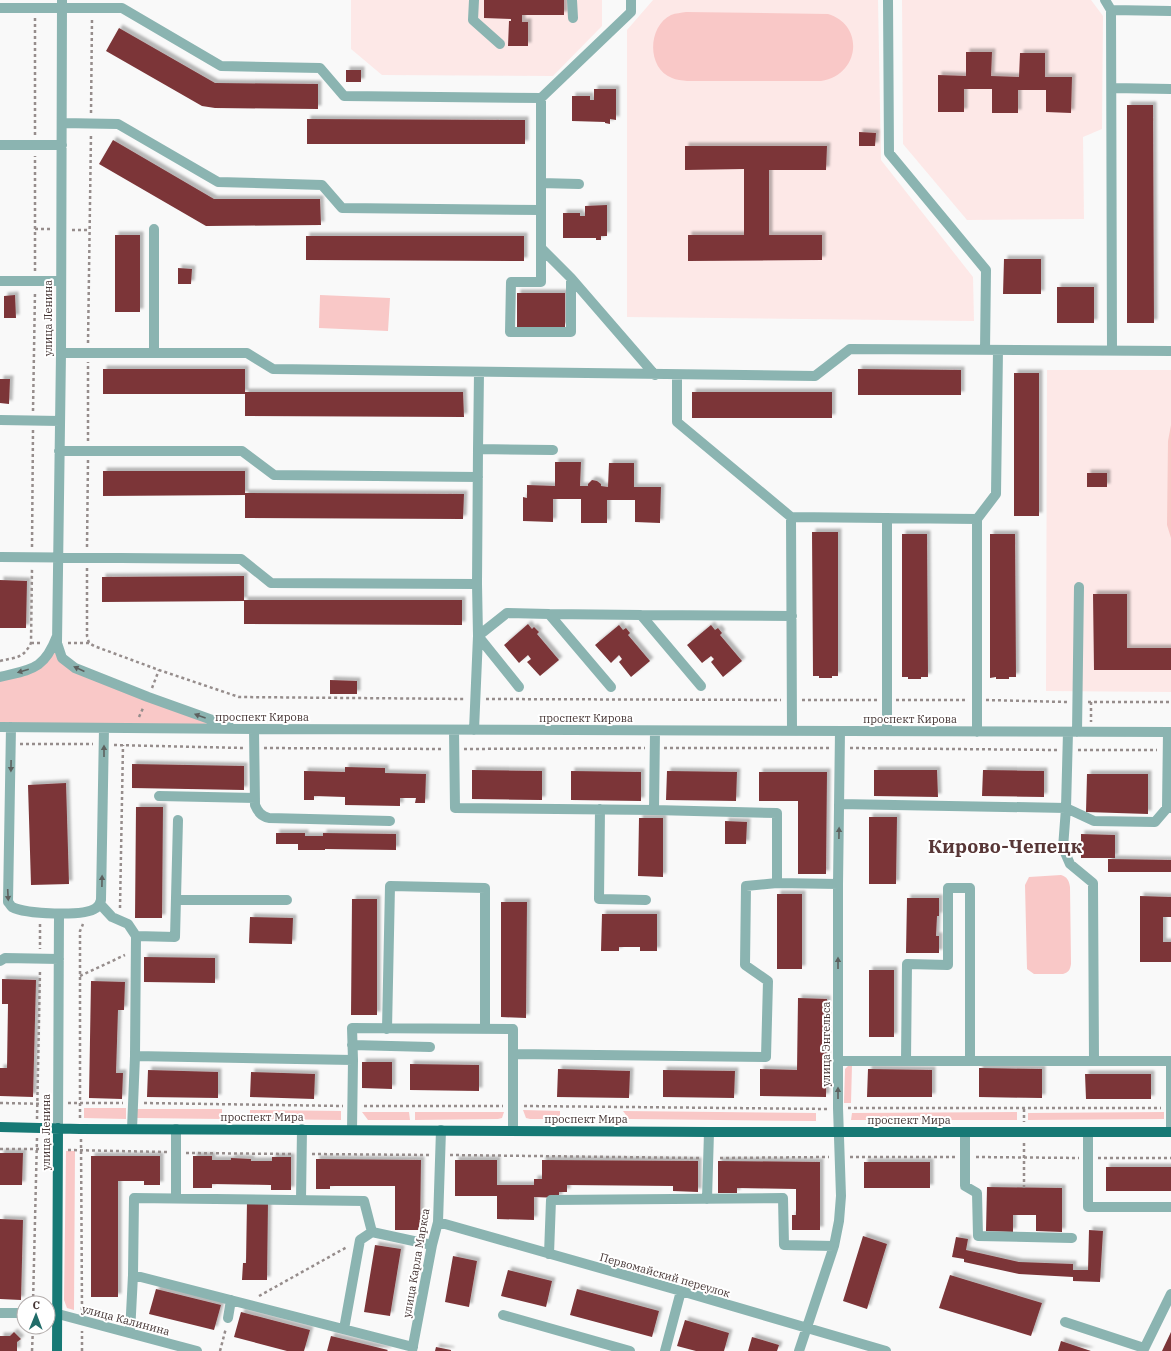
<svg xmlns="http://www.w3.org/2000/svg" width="1171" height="1351" font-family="'IBM Plex Serif',serif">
<defs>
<filter id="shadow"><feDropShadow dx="3.5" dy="-3.5" stdDeviation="1" flood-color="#0004"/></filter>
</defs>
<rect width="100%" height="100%" fill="#f9f9f9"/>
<path fill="#fde8e7" d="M351,0H602V26L553,76L382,75L351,49Z
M653,0H878L881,160L973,277L974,321L627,317V30Z
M902,0H1091L1103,16L1102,129L1083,137L1084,219L967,220L903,144Z
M1047,370H1171V692L1046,691Z"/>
<path fill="#f9c8c7" d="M686,12L828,14C865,25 860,75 821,81H687C682,80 676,80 672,78C646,68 648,26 671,15C676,13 681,13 686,12Z
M320,295L390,298L388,331L319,328Z
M1171,425V538L1167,525L1168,441Z
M52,649L62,658L237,729L0,727V678L25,670Z
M1061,875C1067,877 1069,880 1070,887L1071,964C1070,970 1069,972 1063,974H1034L1027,969L1025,885L1029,877Z
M849,1065H852L851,1103H844L845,1069Z
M84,1108H126V1119L84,1118Z
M137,1109H222V1119L137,1118Z
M250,1110L341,1111V1120L250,1119Z
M523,1110L560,1111V1119H530L526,1118Z
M623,1111L816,1113V1121L629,1119Z
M362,1112H409L410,1120H368Z
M415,1112H504L502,1118L498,1119L415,1120Z
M1017,1112V1120H851L852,1113Z
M1164,1112V1119L1028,1120V1113Z
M66,1151H75L74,1310L67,1308L64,1300Z"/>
<path fill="#7c3538" filter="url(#shadow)" d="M484,0H564V15H522V22H528V46H508L509,21H511V19L484,18Z
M119,28L215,83L318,84V109L215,108L202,106L106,51Z
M966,52H992L991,76L1019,77L1020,53H1045V77H1072L1071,113L1046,112V90H1018V113H992V89H964V112H938V75L966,76Z
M346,70H361V82H346Z
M594,89H616V120L610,119V124L605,123V122L572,121V96H590V100H594Z
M1127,105H1153L1154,323H1127Z
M307,119L525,120V144H307Z
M859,132L876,133L875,146H859Z
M113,140L214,199H320L321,225L206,226L99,164Z
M685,146H827L826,170H769V235H822V260L688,261V235H744V169L685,170Z
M607,205V236H601V240H596V238H563V213H580V216H585V206Z
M115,235H140V312H115Z
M306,236H524V261L306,260Z
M1004,259H1041V294H1003Z
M178,268L192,269L191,284H178Z
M1057,287H1094V323H1057Z
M517,293H565V327H517Z
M15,295L16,318H4V296Z
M103,369H245V392H463L464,417L245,416V394H103Z
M858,369L961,370V395H858Z
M1014,373H1039V516H1014Z
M0,379H10L9,404L0,403Z
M692,392H832V418H692Z
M555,462H581L580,486H588V484L592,480L597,481L601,484V486L608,487L609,463H634V487H661L660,523L635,522V500H607V523H581V499H553V522L523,521V497L527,498V485L555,486Z
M103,471H245V493L464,494L463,519L245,518V495L103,496Z
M1087,473H1107V487H1087Z
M812,532H838V676H832V678H819V676H813Z
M902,534H927L928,677H921V679H908V677H902Z
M990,534H1015L1016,677H1009V679H996V677L990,678Z
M244,576V600H462V625L244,624V601L102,602V577Z
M0,580L27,581L26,628H0Z
M1093,594H1127V648H1171V670H1094Z
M528,624L532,629L534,627L539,632L537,634L559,660L540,676L527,662L531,659L528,655L519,663L504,645Z
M619,625L623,630L626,628L630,633L628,635L650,661L631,677L619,662L622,659L619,655L611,663L595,645Z
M711,625L715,630L718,628L722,633L720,635L742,661L723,677L711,662L714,659L711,656L702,663L687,645Z
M330,680L357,681V694H330Z
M132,764L244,766V790L132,788Z
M345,767L385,768V773L426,774L425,803H415L416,798H400V806L345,805V797L314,796V800H304V771L345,772Z
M472,770L542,771V800L472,799Z
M874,770H937L938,797L874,796Z
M983,770L1044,771V797L982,796Z
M571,771L641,772V801L571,800Z
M667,771L737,772L736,801L666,800Z
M759,772H827L826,874H798V801H759Z
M1087,774H1148V814L1086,812Z
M66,783L69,884L31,885L28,785Z
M136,807H163L162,918H135Z
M869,817H897L896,884H869Z
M639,818H663V877L638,876Z
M725,821L747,822L746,844H725Z
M276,833H305V836H323V833L396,834V850L325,849V850H298V844H276Z
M1081,834L1115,835V858H1081Z
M1108,859L1171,860V872H1108Z
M777,894H802V969H777Z
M1140,896L1171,897V917H1163V942H1171V962H1140Z
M907,898H939V916H937L936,936H939V953H906Z
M352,899H377V1015H351Z
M501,902H527L526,1018L501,1017Z
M602,914H657V951H640V947H619V951H601Z
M250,917L293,918L292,944L249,943Z
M144,957L215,958V983L144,982Z
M869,970H894V1037H869Z
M2,979L36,980L33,1097L0,1096V1068H7L8,1004H2Z
M91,981L125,982L124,1010H118L116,1073H123L122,1099L89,1098Z
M798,998L827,999L826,1097L760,1096V1069L797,1070Z
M362,1062H392V1089L362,1088Z
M410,1064L479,1065V1091L410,1090Z
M979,1068L1042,1069V1098L979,1097Z
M558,1069L630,1071L629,1098L557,1097Z
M868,1069L932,1070V1097H867Z
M148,1070L218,1072V1098L147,1097Z
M663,1070L735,1071L734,1098L663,1097Z
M251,1072L315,1074L314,1099L250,1097Z
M1085,1074H1151V1099H1086Z
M0,1153H23L22,1185H0Z
M91,1156H160V1185H144V1181H118V1297H91Z
M193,1156H212V1160H231V1158L251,1159V1161H272V1157H291V1190H271V1185L212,1184V1188H193Z
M316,1159L421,1160L420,1230H395V1186H330V1189H316Z
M455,1160H497V1185H534V1179H542V1160L698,1161V1192L673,1191V1186L567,1185V1192H559V1198L534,1197V1220L497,1219V1196H455Z
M718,1161L820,1162V1230H792V1215H796V1189L737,1188V1193H718Z
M864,1162H930V1188H864Z
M1106,1167H1171V1191H1106Z
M987,1187L1062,1188V1232L1036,1231V1215H1013V1232L986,1231Z
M247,1201L268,1202L267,1280H242L243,1263H246Z
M0,1219L23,1220L21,1300L0,1299Z
M1089,1230L1103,1231L1100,1282L1073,1281V1277L1019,1274L964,1262V1259L952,1257L956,1237L968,1239L966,1250L1019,1262L1073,1264V1270H1088Z
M863,1236L887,1244L867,1309L843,1301Z
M375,1245L401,1249L390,1316L364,1312Z
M453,1256L477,1261L469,1307L445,1302Z
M508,1270L552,1281L546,1307L501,1296Z
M950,1275L1042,1303L1031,1336L939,1308Z
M156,1289L221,1305L214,1330L149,1314Z
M577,1289L659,1311L652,1337L570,1315Z
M241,1312L310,1330L304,1351H287L234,1337Z
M685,1320L729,1333L724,1351H696L677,1346Z
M14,1332L21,1339L17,1342V1351H0V1336H10Z
M1171,1332V1351H1162Z
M331,1336L388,1350L387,1351H327Z
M752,1337L779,1345L777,1351H748Z
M1061,1341L1091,1351H1058Z
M436,1347L451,1350V1351H435Z"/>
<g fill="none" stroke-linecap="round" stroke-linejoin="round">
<path stroke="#968d8c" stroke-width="2.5" stroke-dasharray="3 3" stroke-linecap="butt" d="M91,113L92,18
M35,135V18
M35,229H51
M72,230H90
M35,271V156
M88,343L91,134
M33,411L35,292
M88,441V362
M32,547L33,430
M87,547L88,460
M87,568V636L89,643L94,646L159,670L239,697L465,699
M31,643H43
M68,643H89
M0,661C16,657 23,659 31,643L32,568
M152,688L159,670
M486,699L781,700
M802,700H877
M896,700H967
M986,700L1067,702
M1088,702H1171
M1091,702V722
M139,717L144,706
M20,744H93
M114,745L243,748
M264,748L443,749
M664,748H829
M850,748L1057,750
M464,749L645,748
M1078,750H1157
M120,908L123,745
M40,924V949
M80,976L125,955
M0,1103L49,1104
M68,1103H123
M144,1103L343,1106
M364,1106H503
M524,1106L829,1109
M848,1108H1161
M1024,1109V1122
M80,1118V931L83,924
M37,1119L40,970
M81,1139L82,1310
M1024,1143V1188
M0,1149H49
M68,1150L167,1152
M186,1153L291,1154
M312,1154L431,1155
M450,1155L699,1158
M850,1157H955
M976,1157L1079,1158
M720,1158L829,1157
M1098,1158H1171
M259,1296L347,1247
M33,1303L37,1138
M32,1351L33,1327
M82,1351V1331
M220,1351L226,1328"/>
<path stroke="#8bb4b1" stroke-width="10" d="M62,0L61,353L57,643L62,658L75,668L148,697L229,726
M474,0L473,20L500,44
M572,0L573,18
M888,0L889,153L986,270L985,350
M1105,0L1111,10L1112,351
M0,8H122L221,66L320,68L344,96L541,98
M1111,10L1171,11
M1112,88L1171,89
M62,123L118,124L218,182L322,185L342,208L541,210
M0,145H62
M541,183V98L631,12V0
M579,184L541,183V248L571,278L655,375
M541,248V282H511L510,332H571V278
M0,281H60
M61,353H247L273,369L815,376L850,349L1171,351
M154,353V229
M479,373L478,449L553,450
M677,376V422L791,517L792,731
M0,420L60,421
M59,451H242L274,475L478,477
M791,517L977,519L996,494L998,350
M887,518V731
M0,557L241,559L271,583L477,584
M549,614L641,615L701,686
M641,615L792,616
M0,677C32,669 44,670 57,636
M519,687L478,636L507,613L549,614L611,687
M0,727L254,729L1171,732
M11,727L8,902C10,904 10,905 12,907C25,914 84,917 96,908C99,906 100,904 101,900L104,728
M254,729L255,805C258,812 261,816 269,818L390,821
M454,730L455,808L654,810L655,731
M474,730L478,636L477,584L478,449
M977,732V519
M1077,732L1079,587
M159,796L255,798
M839,804L1066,808L1068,732
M1167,808L1168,732
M600,809L599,899L646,900
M777,883L838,884
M176,900H287
M100,904L112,917L128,924L136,936L175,937L178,820
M0,961L5,958L59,959
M387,1029L390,886L485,888V1028
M352,1045L430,1047
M514,1054L766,1057L768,981L745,965L746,886L777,883V813L654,810
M135,1056L136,936
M353,1060L352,1028L513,1029V1130
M839,1061H1094
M906,1061L907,964L948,965V888H970V1060
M1170,1061H1094L1093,883L1070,864L1063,848L1066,808L1094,821L1155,822L1167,808H1171
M58,1128L59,914
M132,1129L135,1056L353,1060L352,1130
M176,1129V1198
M965,1132V1186L977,1193L978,1236L1072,1238
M1088,1132V1207H1171
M1171,1132V1061
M301,1199L302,1129
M707,1199L709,1132
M438,1222L681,1291L886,1351
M549,1254L551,1200L783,1198L784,1245L834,1246
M133,1275L413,1347
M0,1313H24
M48,1314H58L197,1351
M503,1315L630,1351
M228,1318L231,1300
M1065,1322L1144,1348
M344,1329L360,1240L372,1232L432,1245
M130,1333L133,1275L134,1198L364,1201L372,1232
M412,1351L432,1245L438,1222L441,1130
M665,1351L681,1291
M799,1351L834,1246L839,1221L841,1196L838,1108V884L840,731
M1143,1351L1171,1294"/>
<path stroke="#177975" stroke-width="10" d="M0,1127L80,1129L709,1132H1171
M57,1351L58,1128"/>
</g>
<defs><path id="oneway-solid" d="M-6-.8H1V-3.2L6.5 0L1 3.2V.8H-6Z"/></defs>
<g fill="#5d615f">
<use href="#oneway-solid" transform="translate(79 669) rotate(-155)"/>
<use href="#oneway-solid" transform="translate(23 671) rotate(164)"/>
<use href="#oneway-solid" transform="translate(200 716) rotate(-160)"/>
<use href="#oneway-solid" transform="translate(104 751) rotate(-90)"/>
<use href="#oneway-solid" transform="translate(11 766) rotate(91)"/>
<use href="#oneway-solid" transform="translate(839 833) rotate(-89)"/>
<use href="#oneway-solid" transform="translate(102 881) rotate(-89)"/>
<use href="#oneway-solid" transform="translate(8 895) rotate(87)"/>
<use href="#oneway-solid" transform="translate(838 963) rotate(-90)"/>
<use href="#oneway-solid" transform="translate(838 1093) rotate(-90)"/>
</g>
<g text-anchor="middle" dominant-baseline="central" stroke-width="4" stroke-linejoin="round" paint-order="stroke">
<g font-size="11" fill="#443433" stroke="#fff">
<text transform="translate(48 318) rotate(-90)">улица Ленина</text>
<text x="262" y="717">проспект Кирова</text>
<text x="586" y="718">проспект Кирова</text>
<text x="910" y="719">проспект Кирова</text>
<text transform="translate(826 1044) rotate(-90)">улица Энгельса</text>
<text x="262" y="1117">проспект Мира</text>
<text x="586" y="1119">проспект Мира</text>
<text x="909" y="1120">проспект Мира</text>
<text transform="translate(46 1132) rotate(-90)">улица Ленина</text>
<text transform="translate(416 1263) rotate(-80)">улица Карла Маркса</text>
<text transform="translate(665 1275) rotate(16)">Первомайский переулок</text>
<text transform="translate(126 1320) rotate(15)">улица Калинина</text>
</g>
<g font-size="19" font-weight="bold" fill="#583737" stroke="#fff">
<text x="1005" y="846">Кирово-Чепецк</text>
</g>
</g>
<g transform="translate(36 1315) rotate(1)"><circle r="19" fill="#ffffff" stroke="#b4aead"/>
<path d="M0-3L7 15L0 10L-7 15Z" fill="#216c69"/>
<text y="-6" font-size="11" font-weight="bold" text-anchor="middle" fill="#443433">С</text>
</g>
</svg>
